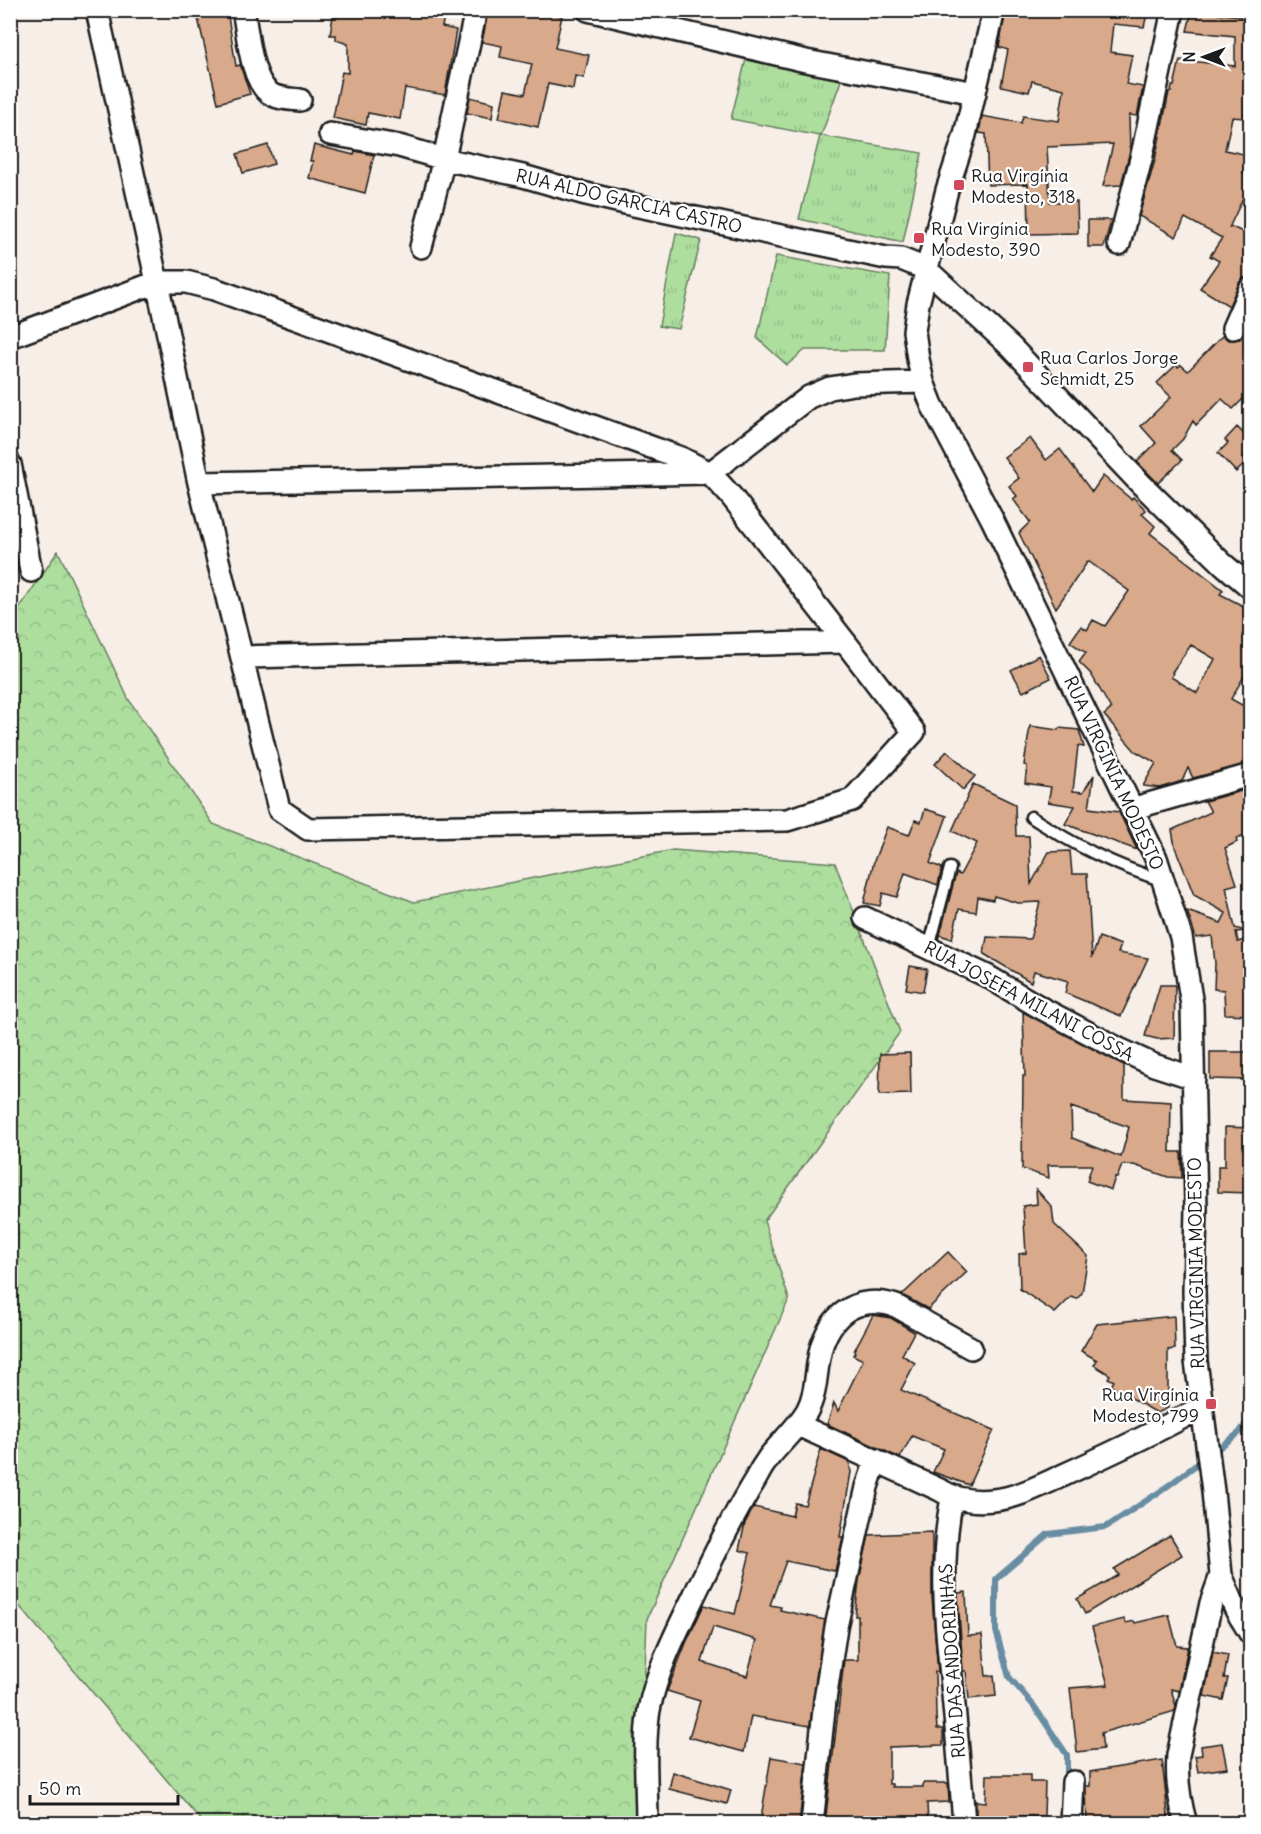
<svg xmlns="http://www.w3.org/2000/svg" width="1261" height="1834" font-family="Delius,sans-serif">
<defs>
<pattern id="grass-tufts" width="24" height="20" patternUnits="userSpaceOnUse" patternTransform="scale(1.5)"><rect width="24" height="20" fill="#adde9e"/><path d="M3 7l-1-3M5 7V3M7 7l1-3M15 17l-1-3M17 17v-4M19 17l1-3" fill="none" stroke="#94be88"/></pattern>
<pattern id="forest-crowns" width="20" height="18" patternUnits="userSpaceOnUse" patternTransform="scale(1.5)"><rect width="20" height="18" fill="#adde9e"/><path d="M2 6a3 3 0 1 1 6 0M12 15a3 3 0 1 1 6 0" fill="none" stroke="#94be88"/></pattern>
</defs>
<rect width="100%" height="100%" fill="#f7eee8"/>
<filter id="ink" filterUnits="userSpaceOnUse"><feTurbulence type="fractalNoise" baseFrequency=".0167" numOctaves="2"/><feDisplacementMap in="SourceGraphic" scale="12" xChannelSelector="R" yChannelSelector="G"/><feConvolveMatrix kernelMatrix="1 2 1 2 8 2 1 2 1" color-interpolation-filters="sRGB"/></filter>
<g filter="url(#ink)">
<path fill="url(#grass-tufts)" stroke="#647d5d" stroke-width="1.5" d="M746,59L843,75L821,136L922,153L903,242L799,219L820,136L731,119Z
M676,233L701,240L679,329L659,326Z
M776,256L890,276L885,350H805L787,365L757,338Z"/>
<path fill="url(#forest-crowns)" stroke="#647d5d" stroke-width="1.5" d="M58,551L129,700L213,824L414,902L673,850L835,863L900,1032L764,1221L789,1299L647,1619L639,1823H203L11,1596L10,622Z"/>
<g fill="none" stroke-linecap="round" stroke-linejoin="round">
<path stroke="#688da2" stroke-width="6" d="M1212,1453L1239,1433L1250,1418
M1067,1781V1755L1034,1706L1009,1677L996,1631V1579L1048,1534L1106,1527L1161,1491L1204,1459"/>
</g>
<path fill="#d8a98a" stroke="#1c1c1c" stroke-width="1.5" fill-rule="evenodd" d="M196,10H227L236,66L240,65L250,94L218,103Z
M334,10H445L442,27L456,30L445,95L405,88L400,119L368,113L366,125L333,118L342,72L348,73V44L336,40V35H330Z
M505,10H536L562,16L555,48L589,55L584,78L575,76L573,89L548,84L538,127L499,118L505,90L525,94L532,64L500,57L502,46L482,42L488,11L504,14Z
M1006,10H1148L1144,27L1113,24L1110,52L1132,55L1126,84L1143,87L1137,116L1129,115L1130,151L1121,185L1103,186L1113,144L1047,147L1050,202H1077L1078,233L1029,234L1028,184L988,185L986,134L979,133L982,116L1021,123L1023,116L1059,121L1064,89L1032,81L1029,92L1001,86L1008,50L999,47Z
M1192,11L1251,17V79L1248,106H1245L1244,118L1232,117L1225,150L1248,155L1243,173L1251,175V181L1229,228L1230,226L1251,236V277L1243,278L1239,283L1229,306L1200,288L1219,261L1210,256L1222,238L1185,218L1176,237L1139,216L1155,160L1169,92H1171L1172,86H1174L1180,60L1235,66V36L1187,31Z
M470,97L494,103L492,118L467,113Z
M268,145L274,164L243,173L237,154Z
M314,145L354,155L355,151L374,155L365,193L309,178L313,161H310Z
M1088,220H1111L1104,247H1088Z
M1251,320V391L1233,409L1222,399L1196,425L1193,421L1183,439L1172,450L1182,460L1158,483L1137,462L1156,443L1141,426L1171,397L1157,383L1176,365L1178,367L1181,365L1188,371L1223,335L1228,340L1240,339Z
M1237,427L1251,441V449L1243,457L1247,462L1236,472L1218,453L1228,443L1225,440Z
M1030,438L1046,460L1060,449L1092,492L1103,476L1131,499L1133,497L1146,510L1142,514L1155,526L1150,533L1223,590L1220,594L1251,610V664L1231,699L1251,710V763L1193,778L1188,768L1182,781L1160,788L1143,786L1156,763L1135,751L1104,715L1111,709L1091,674L1079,662L1086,653L1070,642L1081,626L1087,630L1093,620L1105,626L1129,591L1088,561L1056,608L1019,533L1030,522L1013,499L1017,496L1009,486L1019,478L1004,457ZM1191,645L1215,659L1197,693L1171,677L1173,673L1172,672Z
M1039,655L1051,678L1023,692L1011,670Z
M1030,726L1058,730L1059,728L1079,730L1084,747L1078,746L1073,791L1083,792L1094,775L1089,808L1119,812L1137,850L1065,824L1075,806L1048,802L1051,787L1025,783L1027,766L1024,765Z
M947,751L975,776L963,790L935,764Z
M973,784L1015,804L1016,836H1029L1031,884L1049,852L1070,851L1072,874H1087L1092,958L1099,937L1121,945L1118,953L1148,958L1121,1016L1065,993L1068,981L1034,971L1031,982L984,954L987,937L1030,939L1040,902L1018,903L994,896L993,900L978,897L976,912L959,909L952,939L940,935L956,873L960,875L977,843L952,831Z
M1245,790L1251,803V834L1236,839L1237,842L1225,848L1237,884L1226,887L1235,928L1245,931L1236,932L1238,942L1251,938V1015L1225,1014L1224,990L1214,989L1215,963L1212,936L1196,938L1187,911L1221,923L1226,913L1194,895L1175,847L1172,830L1211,812L1205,801Z
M925,809L947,816L930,863L942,868L938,885L905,873L897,897L883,893L880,906L864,903L874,861L887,827L909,835L915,820L921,822Z
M910,966L927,969L923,992L906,989Z
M1160,985H1175L1174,1038L1157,1039L1145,1036Z
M1023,1012L1124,1065V1099L1171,1102L1170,1152H1181L1182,1178L1168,1177L1134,1165H1122L1117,1178L1115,1177L1111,1190L1087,1181L1092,1165H1048L1049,1178L1022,1169L1023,1076H1025ZM1071,1107L1129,1127L1121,1157L1072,1138Z
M1210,1052H1251V1080L1210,1079Z
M910,1053L911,1094L879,1095L880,1054Z
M1225,1127L1251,1128V1193L1218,1192V1166H1225Z
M1036,1189L1052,1207L1054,1224L1088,1256L1082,1293L1077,1299L1071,1297L1055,1313L1020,1289L1019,1254L1026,1253L1023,1206L1037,1204Z
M948,1252L967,1272L948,1290L928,1309L902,1295Z
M873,1315L891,1318L914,1332L902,1355L915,1363L901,1390L994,1430L969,1485L933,1472L944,1449L912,1436L900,1458L827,1424L834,1403L838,1411L863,1360L853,1355L855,1352L854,1351Z
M1174,1316L1175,1349L1168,1350V1408L1157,1413L1111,1386L1114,1381L1108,1378L1110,1375L1094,1365L1097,1360L1081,1351L1097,1324Z
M821,1449L849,1462L851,1472L840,1537H843L835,1571L786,1561L770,1605L781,1607L780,1610L825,1620L810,1726L751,1716L744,1752L689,1737L700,1701L667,1691L686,1643L704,1605L735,1614L750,1553L739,1550L745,1523L754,1507L792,1516L795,1503L805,1505ZM713,1627L757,1640L747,1676L702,1662Z
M932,1532V1597L938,1672H935L936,1715L937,1729H943V1745L889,1747V1784H892V1787H923V1783H948L949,1802L927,1803L928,1824H825L844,1660H858V1616H855L859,1580L869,1535Z
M1170,1535L1182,1555L1085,1614L1077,1599L1118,1575L1114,1569Z
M966,1592L968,1636L982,1635L986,1676L994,1675L996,1696L969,1699L966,1671H963L958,1596V1593Z
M1169,1615L1177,1646L1188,1647L1179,1691L1171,1689L1176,1706L1175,1711L1101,1733L1103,1749L1077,1752L1070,1688L1108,1685L1092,1627L1124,1619L1126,1623L1134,1621L1135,1623Z
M1213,1652L1228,1655L1224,1678H1228L1223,1700L1204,1696Z
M1222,1743L1227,1768L1198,1772L1195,1756L1202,1755L1201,1746Z
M771,1757L806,1763L799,1824H760Z
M1162,1760L1169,1824H1087L1086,1786H1090V1772Z
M673,1772L731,1790L727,1804L669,1789Z
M987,1775H1030V1782H1045L1044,1816H976V1801L986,1802Z"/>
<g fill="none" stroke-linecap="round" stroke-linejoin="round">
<defs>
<path id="service" d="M1031,817C1076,846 1113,865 1164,881
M929,948L950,868"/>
<path id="minor" d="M97,10L157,282L199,483
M243,10C248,33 250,76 268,92C276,99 290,99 300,100
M588,10L806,61L975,93
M994,10L965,135L947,190L918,304L914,331L918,359L923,382L932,405L992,519L1156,858L1181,937L1192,1005L1196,1209L1194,1291L1196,1361L1213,1491L1221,1575L1236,1610L1250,1633
M330,134L399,146L444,159L523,176L582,193L634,205L886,258L901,259L926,269L1011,347L1141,484L1223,564L1250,587
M1119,244L1142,155L1173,10
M421,247L444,159L476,10
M1233,328L1250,289
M10,337L157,282H186L214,289L681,458L710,473L731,496L845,642
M10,464L31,571
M242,657L845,642L914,732L852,800L787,820L308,829L279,809L199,483L710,473L809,397L830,388L854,384L923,382
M1131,809L1250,775
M865,918L987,976L1041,1008L1119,1049L1154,1065L1194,1078
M798,1425L940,1490C956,1500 974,1502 993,1500C1018,1498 1043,1484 1066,1474C1112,1453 1157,1432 1202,1407
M952,1498C939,1563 946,1630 953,1695C957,1738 961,1781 964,1824
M647,1824C647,1788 643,1745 649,1710C657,1670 676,1633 694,1596C713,1557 732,1517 755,1480C759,1472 764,1464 769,1457C782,1441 796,1429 807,1411C818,1391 815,1367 822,1345C834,1310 861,1295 896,1306L971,1348
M812,1824L825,1700L836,1627L867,1487L876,1460
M1071,1824L1073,1782
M1186,1824C1179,1800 1176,1779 1178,1755L1211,1603L1221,1575"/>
</defs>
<use href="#service" stroke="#1c1c1c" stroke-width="15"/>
<use href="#minor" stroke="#1c1c1c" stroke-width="26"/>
<use href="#service" stroke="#fff" stroke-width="10"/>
<use href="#minor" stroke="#fff" stroke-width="21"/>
</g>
</g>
<g fill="#d1495b" stroke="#fff" stroke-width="2">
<rect x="953" y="179" width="12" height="12" rx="3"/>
<rect x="913" y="232" width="12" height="12" rx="3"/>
<rect x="1022" y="361" width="12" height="12" rx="3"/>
<rect x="1205" y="1398" width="12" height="12" rx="3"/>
</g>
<g text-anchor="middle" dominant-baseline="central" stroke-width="4.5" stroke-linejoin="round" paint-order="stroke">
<g font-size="18" fill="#1c1c1c" stroke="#fff" text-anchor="start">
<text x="971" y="175">Rua Virgínia<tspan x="971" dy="21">Modesto, 318</tspan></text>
<text x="931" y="228">Rua Virgínia<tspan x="931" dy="21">Modesto, 390</tspan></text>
<text x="1040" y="357">Rua Carlos Jorge<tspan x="1040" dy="21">Schmidt, 25</tspan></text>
<text x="1199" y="1394" text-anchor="end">Rua Virgínia<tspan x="1199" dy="21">Modesto, 799</tspan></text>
</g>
<g font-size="18" fill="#1c1c1c" stroke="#fff">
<text transform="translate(629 201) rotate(13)">RUA ALDO GARCIA CASTRO</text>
<text transform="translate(1114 773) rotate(65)">RUA VIRGINIA MODESTO</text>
<text transform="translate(1029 1001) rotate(28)">RUA JOSEFA MILANI COSSA</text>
<text transform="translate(1196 1263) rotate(-91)">RUA VIRGINIA MODESTO</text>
<text transform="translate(952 1661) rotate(-94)">RUA DAS ANDORINHAS</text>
</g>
</g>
<rect width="1261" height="1834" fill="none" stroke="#fff" stroke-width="36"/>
<rect x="18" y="18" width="1225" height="1798" fill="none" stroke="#1c1c1c" stroke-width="2" filter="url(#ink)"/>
<g transform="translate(1204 57) rotate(270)" stroke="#ffffff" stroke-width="4.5" paint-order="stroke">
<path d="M0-4.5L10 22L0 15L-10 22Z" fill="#1c1c1c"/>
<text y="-9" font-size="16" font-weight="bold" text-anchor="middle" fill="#1c1c1c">N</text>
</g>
<path d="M30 1795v9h148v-9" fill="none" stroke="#1c1c1c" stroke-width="3"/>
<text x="39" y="1795" font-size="18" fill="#1c1c1c" stroke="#ffffff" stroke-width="4.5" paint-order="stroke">50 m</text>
</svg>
